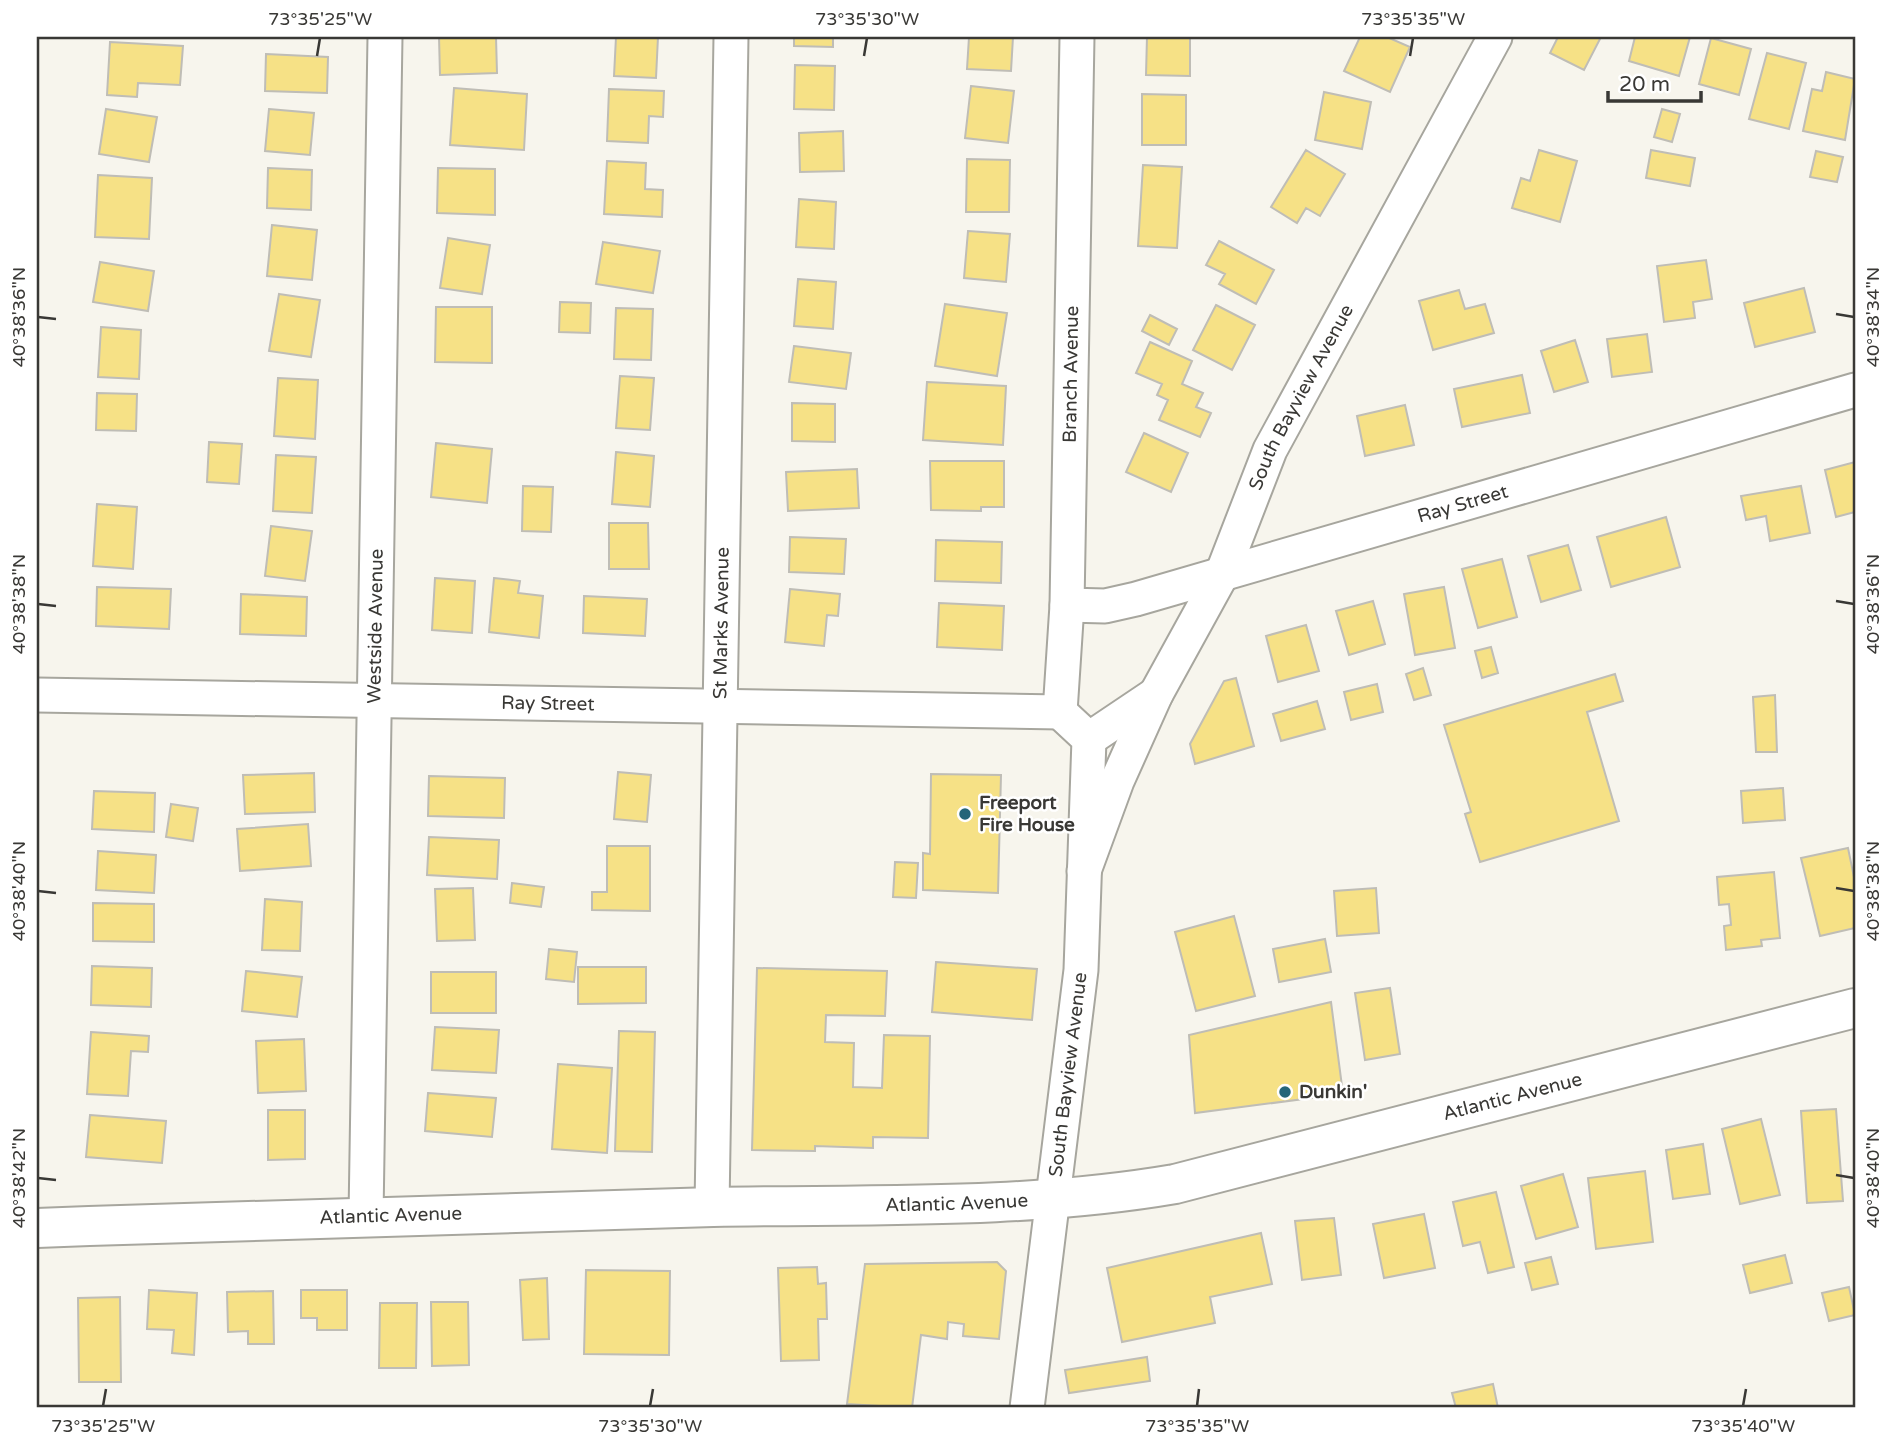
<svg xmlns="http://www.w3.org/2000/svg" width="1892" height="1445" font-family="'Varela Round',sans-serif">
<rect width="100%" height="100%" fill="#f7f5ed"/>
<path fill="#f6e186" stroke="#bfbdb6" stroke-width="2" d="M439,37H496L497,73L440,75Z
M616,37H658L656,78L614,76Z
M794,37H833V47L794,46Z
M969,37H1013L1011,71L967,69Z
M1147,37H1190V76L1146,75Z
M1360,37H1387L1410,47L1390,92L1344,71Z
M1558,37H1601L1584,70L1550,53Z
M1635,37H1690L1679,76L1629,61Z
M1711,38L1751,49L1739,95L1699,84Z
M110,42L183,46L180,85L138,83L137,97L107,95Z
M1767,53L1806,63L1789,129L1749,119Z
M266,54L328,57L327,93L265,91Z
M795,65L835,66L834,110L794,109Z
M1826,72L1855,79L1845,140L1803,131L1812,89L1822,91Z
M971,86L1014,91L1008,143L965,138Z
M454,88L527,94L524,150L450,145Z
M609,89L664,91L663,117L649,116L648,143L607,141Z
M1324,92L1371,102L1362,149L1315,140Z
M1142,94L1186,95V145H1142Z
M106,109L157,117L149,162L99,154Z
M269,109L314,113L310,155L265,151Z
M1662,109L1680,114L1672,142L1654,137Z
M843,131L844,171L800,172L799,133Z
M1306,150L1345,174L1320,216L1306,208L1297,223L1271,207Z
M1539,150L1577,161L1560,222L1512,208L1521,178L1530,181Z
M1651,150L1695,158L1690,186L1646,178Z
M1816,151L1843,157L1837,182L1810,177Z
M967,159L1010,160L1009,212H966Z
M607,161L646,163L645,189L663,190L662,217L604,214Z
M1143,165L1182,167L1177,248L1138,246Z
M268,168L312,170L311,210L267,208Z
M438,168L495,169V215L437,213Z
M98,175L152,178L149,239L95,237Z
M799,199L836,202L834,249L796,247Z
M272,225L317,230L312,280L267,276Z
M968,231L1010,234L1006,282L964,278Z
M448,238L490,245L482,294L440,288Z
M1219,241L1274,270L1256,304L1219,284L1225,274L1206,265Z
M603,242L660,251L653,293L596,284Z
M1706,260L1712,299L1693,302L1695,318L1664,322L1657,266Z
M100,262L154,271L148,311L93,302Z
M798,279L836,282L833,329L794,326Z
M1804,288L1815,332L1755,347L1744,303Z
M1459,290L1465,309L1485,304L1494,333L1433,350L1419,301Z
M279,294L320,300L311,357L269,351Z
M560,302L591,303L590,333L559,332Z
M945,304L1007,313L997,376L935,366Z
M1216,305L1255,325L1232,370L1193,350Z
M436,307H492V363L435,362Z
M616,308L653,309L651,360L614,359Z
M1150,315L1177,329L1169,345L1142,331Z
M101,327L141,330L139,379L98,377Z
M1647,334L1652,372L1612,377L1607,339Z
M1575,340L1588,382L1554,392L1541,351Z
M1150,342L1192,361L1182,384L1203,393L1196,407L1211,413L1200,437L1159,420L1168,400L1157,395L1162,384L1136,373Z
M794,346L851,353L846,389L789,382Z
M1522,375L1530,413L1462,427L1454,389Z
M620,376L654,378L650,430L616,428Z
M278,378L318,380L315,439L274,436Z
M927,382L1006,386L1003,445L923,440Z
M97,393L137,394L136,431L96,430Z
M792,403L835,404V442L792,441Z
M1405,405L1414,445L1365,456L1357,416Z
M1144,433L1188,453L1171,492L1126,472Z
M209,442L242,444L239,484L207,482Z
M436,443L492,449L487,503L431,497Z
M616,452L654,456L650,507L612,504Z
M276,455L316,457L312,513L273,511Z
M930,461H1004V507H981V511L931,510Z
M1855,462V512L1836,517L1825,470Z
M857,469L859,508L788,511L786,472Z
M523,486L553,487L551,532L522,531Z
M1801,486L1810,533L1770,541L1766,516L1746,520L1741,496Z
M97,504L137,507L133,569L93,566Z
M1666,517L1680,567L1611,587L1597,537Z
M609,523H648L649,569H609Z
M271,526L312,531L305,581L265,576Z
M790,537L846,539L844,574L789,572Z
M936,540L1002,542L1001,583L935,581Z
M1568,545L1581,590L1541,602L1528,556Z
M1502,559L1517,617L1478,628L1462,569Z
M435,578L475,581L472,633L432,630Z
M494,578L520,581L518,593L543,596L539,638L489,632Z
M97,587L171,589L169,629L96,626Z
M1444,587L1455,648L1415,655L1404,594Z
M790,589L840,594L838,616L827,615L824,646L785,642Z
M241,594L307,597L306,636L240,634Z
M584,596L647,599L645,636L583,633Z
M1373,601L1385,644L1349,655L1336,611Z
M939,603L1004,606L1002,650L937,647Z
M1306,625L1319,671L1278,682L1266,636Z
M1491,647L1498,673L1482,678L1475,651Z
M1423,668L1431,695L1414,700L1406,674Z
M1615,674L1623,701L1587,712L1619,821L1480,862L1465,814L1471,812L1444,725Z
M1236,678L1254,746L1195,764L1190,744L1224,681Z
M1377,684L1383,712L1351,720L1344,692Z
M1775,695L1777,752H1756L1753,697Z
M1317,701L1325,729L1281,741L1273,714Z
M618,772L651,775L647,822L614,819Z
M314,773L315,812L245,814L243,775Z
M931,774L1001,775L998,893L923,890V853L930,854Z
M429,776L505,778L504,818L428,816Z
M1783,788L1785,820L1743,823L1741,791Z
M94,791L155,793L154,832L92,829Z
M171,804L198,808L193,841L166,837Z
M308,824L311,866L240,871L237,829Z
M429,837L499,840L497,879L427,875Z
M607,846H650V911L592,910V892H607Z
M1848,848L1855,882V928L1820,936L1801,858Z
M98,851L156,855L154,893L96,890Z
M895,862L918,863L916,898L893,897Z
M1774,872L1780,938L1761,940L1762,946L1726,950L1724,926L1731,925L1729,904L1719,905L1717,877Z
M512,883L544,887L541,907L510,903Z
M473,888L475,940L437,941L435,889Z
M1376,888L1379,933L1337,936L1334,891Z
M265,899L302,902L300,951L262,950Z
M93,903L154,904V942L93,941Z
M1234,916L1255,996L1196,1011L1175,932Z
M1325,939L1331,972L1279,982L1273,949Z
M549,949L577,952L574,982L546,979Z
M936,962L1037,969L1032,1020L932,1012Z
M92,966L152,968L151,1007L91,1005Z
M578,967H646V1003L578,1004Z
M757,968L887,971L885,1016L826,1015L825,1042L854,1043L853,1087L882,1088L884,1035L930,1036L928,1138L873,1137V1148L815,1146V1151L752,1150Z
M246,971L302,977L297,1017L242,1011Z
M431,972H496V1013H431Z
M1390,988L1400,1054L1365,1060L1355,993Z
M1331,1002L1343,1094L1195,1113L1189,1035Z
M435,1027L499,1030L496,1073L432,1070Z
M619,1031L655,1032L652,1152L615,1151Z
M91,1032L149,1036L148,1052L131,1051L128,1096L87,1094Z
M304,1039L306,1091L258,1093L256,1041Z
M558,1064L612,1068L607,1153L552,1149Z
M428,1093L496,1098L492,1137L425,1131Z
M1836,1109L1843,1201L1807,1203L1801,1111Z
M268,1110H305V1159L268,1160Z
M90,1115L166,1121L162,1163L86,1157Z
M1761,1119L1780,1195L1740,1204L1722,1129Z
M1703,1144L1710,1194L1673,1199L1666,1150Z
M1645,1171L1653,1242L1596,1249L1588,1178Z
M1563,1174L1578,1227L1536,1239L1521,1186Z
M1496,1192L1514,1267L1488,1273L1480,1242L1463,1246L1453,1202Z
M1424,1214L1435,1268L1384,1278L1373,1224Z
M1334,1218L1341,1275L1302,1280L1295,1221Z
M1261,1233L1272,1284L1210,1297L1215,1323L1122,1342L1107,1268Z
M1785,1255L1792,1283L1750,1293L1743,1265Z
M1551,1257L1558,1284L1532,1290L1525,1263Z
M997,1262L1006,1271L999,1339L963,1336L964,1324L948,1322L947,1339L921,1335L912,1408L847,1404L865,1264Z
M817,1267L818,1284L826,1283L827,1319H818L819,1360L781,1361L778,1268Z
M586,1270L670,1271L669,1355L584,1354Z
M547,1278L549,1339L523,1340L520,1280Z
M1849,1287L1855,1315L1829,1321L1822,1293Z
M149,1290L197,1293L194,1355L172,1353L174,1330L147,1329Z
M301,1290H347V1330H317V1318H301Z
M273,1291L274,1344H248V1331L228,1332L227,1292Z
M120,1297L121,1382H79L78,1298Z
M431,1302H468L469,1365L432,1366Z
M380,1303H417L416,1368H379Z
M1147,1357L1150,1381L1069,1393L1065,1370Z
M1493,1384L1498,1408H1456L1452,1393Z"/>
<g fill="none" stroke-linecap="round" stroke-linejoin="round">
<defs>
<g id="minor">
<path id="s1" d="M1067,605L1105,606L1136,599L1855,390"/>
<path id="s2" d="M37,695L1060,712"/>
<path id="s3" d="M1060,712L1067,605L1077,37"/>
<path d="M1089,739L1156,694"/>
<path id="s4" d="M1084,871L1117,781L1156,694L1222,574L1270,450L1495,37"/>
<path id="s5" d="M712,1207L731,37"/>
<path id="s6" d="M366,1216L385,37"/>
<path id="s7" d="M1027,1408L1081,970L1089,739L1060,712"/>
</g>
<g id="secondary">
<path id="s8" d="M37,1228C262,1219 487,1212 713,1207C867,1204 1023,1210 1175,1184L1855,1008"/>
</g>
</defs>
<use href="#minor" stroke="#a7a69e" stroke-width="37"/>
<use href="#secondary" stroke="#a7a69e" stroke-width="42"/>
<use href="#minor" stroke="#fff" stroke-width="33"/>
<use href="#secondary" stroke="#fff" stroke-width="38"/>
</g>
<path fill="none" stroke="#393835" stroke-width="2.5" d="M317,56L320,38M864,56L867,38M1410,56L1413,38M1836,314L1854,317M38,317L56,319M1836,601L1854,604M38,604L56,606M1836,888L1854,891M38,891L56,893M1836,1175L1854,1178M38,1178L56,1180M103,1406L106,1389M650,1406L653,1389M1197,1406L1199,1389M1743,1406L1746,1389"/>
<g fill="#246579" stroke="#fff" stroke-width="2.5">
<circle cx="965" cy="814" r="7"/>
<circle cx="1285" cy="1092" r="7"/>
</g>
<g text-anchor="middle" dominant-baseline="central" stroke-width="5" stroke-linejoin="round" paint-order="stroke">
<g font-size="19" fill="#393835" stroke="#fff">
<text stroke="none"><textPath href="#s3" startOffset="338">Branch Avenue</textPath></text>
<text stroke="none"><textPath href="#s4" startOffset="522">South Bayview Avenue</textPath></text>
<text stroke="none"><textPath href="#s1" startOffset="410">Ray Street</textPath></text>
<text stroke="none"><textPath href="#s5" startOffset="584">St Marks Avenue</textPath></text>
<text stroke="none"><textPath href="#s6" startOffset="590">Westside Avenue</textPath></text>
<text stroke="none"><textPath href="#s2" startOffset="511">Ray Street</textPath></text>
<text stroke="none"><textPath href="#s7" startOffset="336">South Bayview Avenue</textPath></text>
<text stroke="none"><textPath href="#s8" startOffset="1488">Atlantic Avenue</textPath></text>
<text stroke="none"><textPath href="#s8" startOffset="920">Atlantic Avenue</textPath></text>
<text stroke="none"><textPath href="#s8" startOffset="354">Atlantic Avenue</textPath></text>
</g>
<g font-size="19" font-weight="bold" fill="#393835" stroke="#fff" text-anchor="start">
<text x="979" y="803">Freeport<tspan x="979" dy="22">Fire House</tspan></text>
<text x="1299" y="1092">Dunkin'</text>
</g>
</g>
<rect width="1892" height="1445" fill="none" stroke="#ffffff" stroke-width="77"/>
<path d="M1608 91v10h93v-10" fill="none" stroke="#393835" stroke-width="3.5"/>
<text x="1619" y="91" font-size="21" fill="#393835" stroke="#ffffff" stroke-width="5" paint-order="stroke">20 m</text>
<rect x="38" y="38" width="1816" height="1368" fill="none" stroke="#393835" stroke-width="2.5"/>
<g font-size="18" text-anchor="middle" fill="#393835">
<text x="320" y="25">73°35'25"W</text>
<text x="867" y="25">73°35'30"W</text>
<text x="1413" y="25">73°35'35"W</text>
<text transform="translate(19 317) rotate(-90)" y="6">40°38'36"N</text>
<text transform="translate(1873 317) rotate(-90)" y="6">40°38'34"N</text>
<text transform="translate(19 604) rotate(-90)" y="6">40°38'38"N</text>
<text transform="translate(1873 604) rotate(-90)" y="6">40°38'36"N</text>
<text transform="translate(19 891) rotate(-90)" y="6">40°38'40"N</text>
<text transform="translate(1873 891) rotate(-90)" y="6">40°38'38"N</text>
<text transform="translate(19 1178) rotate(-90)" y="6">40°38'42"N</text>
<text transform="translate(1873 1178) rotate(-90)" y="6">40°38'40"N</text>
<text x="103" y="1432">73°35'25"W</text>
<text x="650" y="1432">73°35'30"W</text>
<text x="1197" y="1432">73°35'35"W</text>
<text x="1743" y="1432">73°35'40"W</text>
</g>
</svg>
